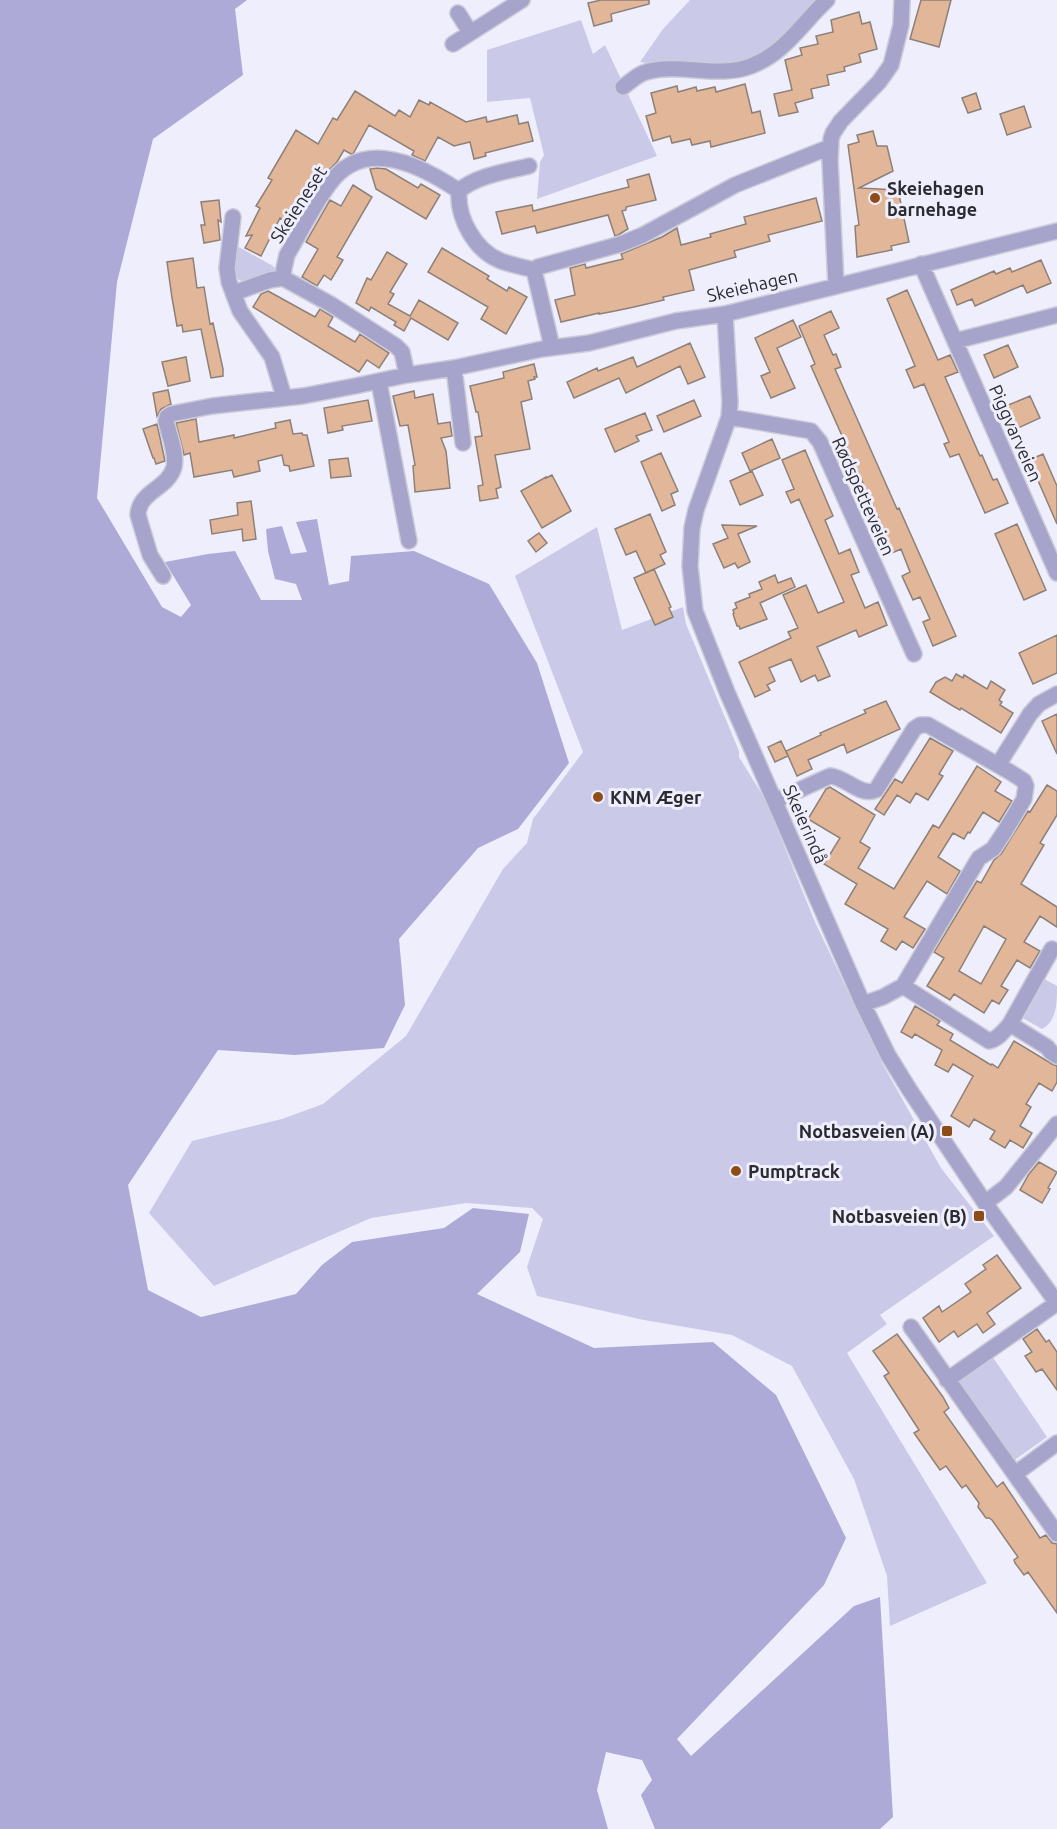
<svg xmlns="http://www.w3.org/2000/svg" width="1057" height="1829" font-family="Ubuntu,sans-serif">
<rect width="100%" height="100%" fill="#efeefd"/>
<path fill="#cbc9e8" d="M690,0H818L775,45L740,64L676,67L640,62L663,29Z
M581,20L593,54L605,45L657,156L537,199L540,162L544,155L530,98L487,102V50Z
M235,245L273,266L276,270C263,276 244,289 233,275Z
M597,527L622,630L683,607L686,624L739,751V757L765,799L815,922L882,1063L941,1168L994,1236L880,1315L887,1324L847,1353L987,1583L890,1626L887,1576L854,1479L792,1366L732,1335L644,1320L537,1296L527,1267L543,1219L532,1208L466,1203L371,1218L214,1286L149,1213L192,1141L282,1119L323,1104L406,1036L503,869L527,843L533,819L583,752L515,576Z
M1039,976L1057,986C1057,1003 1057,1021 1042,1029L1019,1016Z
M990,1353L1047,1437L1013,1461L949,1380Z"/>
<path fill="#adaad8" d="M0,0H247L235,9L243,75L153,139L117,282L97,498L162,607L181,617L191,605L165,562L208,554L235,551L261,600H302L296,584L275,579L268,551L266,529L282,526L291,554L307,552L296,522L317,519L329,585L349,581L351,556L414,551L489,584L537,663L569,763L518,829L478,848L399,939L405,1005L384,1048L295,1055L218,1050L128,1185L148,1290L201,1317L296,1294L322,1265L352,1242L444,1228L473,1208L529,1214L520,1252L477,1294L594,1348L713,1342L776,1395L846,1538L824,1585L677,1739L691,1756L854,1606L880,1597L893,1817L880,1829H655L641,1795L652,1780L642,1760L606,1752L597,1790L608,1829H0Z"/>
<path fill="#e2b698" stroke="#8d8078" stroke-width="1.5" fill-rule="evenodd" d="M601,0H649V4L611,14L612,21L594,26L588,3Z
M921,0H951L939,47L910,39Z
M859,12L862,24L870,22L877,49L859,54L861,62L844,67L845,71L827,75L829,85L811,89L813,98L795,103L798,112L779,116L774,94L792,90L785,60L802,55L800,48L818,44L816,36L833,32L831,20Z
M745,84L752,113L760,111L765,133L711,147L710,141L692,145L690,139L672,143L670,136L653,141L646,116L656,113L651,93L677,86L678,92L696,87L697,91L715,87L716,92Z
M355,91L395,116L399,110L410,117L419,100L429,105L430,102L466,122L486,117L487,122L517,115L519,124L528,122L533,141L485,153L486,156L474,159L470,142L454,146L438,137L425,161L412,155L414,151L369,125L353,154H351L344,150L337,162L322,177L292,225L280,218L261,256L245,248L252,235L246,236L260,208L256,206L272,180L268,178L296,130L318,144L333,118L337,120Z
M976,93L981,109L968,113L962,98Z
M1024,106L1031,127L1007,135L1000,114Z
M873,131L877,146H887L893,171L859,188L898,190L909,242L891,246L892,250L857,257L855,226L859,225L848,145L859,142L857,135Z
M377,168L386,169L418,188L421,184L440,195L426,219L376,189L370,169Z
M649,174L656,200L626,207V210L622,211L628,229L618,235L615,236L608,215L537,233L535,226L502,234L496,212L532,205L533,211L629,187L627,180Z
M353,185L372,197L337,257L343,260L331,280L324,275L317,286L302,277L318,249L306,242L330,200L341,206Z
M816,198L822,221L768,235L770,241L734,251L736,257L689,270L694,290L663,297L664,300L634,307L615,311L599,314V313L561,322L555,300L575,295L570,268L585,264L586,268L623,259L621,254L662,237L677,228L681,245L711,237L710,234L746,224L744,217Z
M219,200L221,222L218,220L220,240L204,243L201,225H205L201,202Z
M442,248L489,276L487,279L507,291L509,287L527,297L506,334L481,319L488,307L428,272Z
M387,252L407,264L390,292L394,294L388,304L410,316L419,300L458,323L448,340L411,318L404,331L394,325L396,322L371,307L369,311L356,303L367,278L371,280Z
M193,258L197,288L204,287L210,324L213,323L223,369V376L211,378L201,329L183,332L182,325L177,326L172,298L167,262Z
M1041,260L1051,283L1027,293L1023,285L975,306L972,299L957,305L951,290L994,271L996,274L1010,268L1012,272Z
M907,290L938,360L950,355L958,372L945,377L980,456L982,455L993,480L997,479L1008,503L985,513L959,454L950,457L944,444L949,442L924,384L914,388L906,370L915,366L887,299Z
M268,291L315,317L320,309L333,317L328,326L355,342L360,334L389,353L379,368L367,360L359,372L253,307L261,294Z
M831,311L839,328L824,335L833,355L836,354L841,367L835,369L897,509L899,508L956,636L933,646L923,622L930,619L920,597L913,600L902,576L910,572L901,549L892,553L882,529L883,528L811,366L815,364L799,326Z
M793,320L801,337L777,348L795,388L771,398L761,376L770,372L755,338Z
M690,343L705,377L688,384L680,366L626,393L619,378L574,398L567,382L597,368L598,371L633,357L637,367Z
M1008,345L1018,367L994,378L984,355Z
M186,357L190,381L168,386L162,362Z
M534,364L537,377H534L535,379L528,381L532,399L521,402L530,449L495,455L501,487L496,489L498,498L480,501L478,486L483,485L475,437L482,436L478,412H476L470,386L504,378L503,372Z
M168,390L171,404L161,409L157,416L153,393Z
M414,391L415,398L433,394L438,424L450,422L452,436L441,438L446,451L450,488L415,492L413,466L415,465L408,425L400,426L393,396Z
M1030,396L1040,418L1016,429L1006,406Z
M368,400L372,421L342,426L343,430L328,433L324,408Z
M694,400L701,416L664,432L657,416Z
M645,413L652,430L636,436L639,441L615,452L605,429Z
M196,419L199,442L234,435V438L276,428L275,423L290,420L293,434L302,433L303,435H307L314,466L290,471L289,466L284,465L282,455L258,461L260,471L234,477L232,470L194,477L190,453L184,455L176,423Z
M157,424L165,461L156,464L154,458H153L143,429Z
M772,439L780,458L750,471L742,453Z
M805,450L833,516L825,520L839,554L850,549L859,572L851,575L865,608L878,602L887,625L859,637L856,630L817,647L830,676L818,681L815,675L801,682L791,659L769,668L775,681L767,685L770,690L755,697L739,662L791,638L788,632L798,628L783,595L806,585L818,613L844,602L799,499L791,503L786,492L794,489L782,460Z
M661,453L678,491L671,494L675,505L662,511L641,462Z
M1043,454L1057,486V524L1029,460Z
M348,458L351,476L331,478L329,460Z
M752,471L763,495L740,505L730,481Z
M552,475L571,511L542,528L521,491L546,477V478Z
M251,501L256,539L243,541L242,529L212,534L210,520L238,515L237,503Z
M650,514L666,552L660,555L665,564L646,573L636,551L626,555L615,529Z
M1017,524L1046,590L1024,600L995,534Z
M722,525L757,526L738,534L750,562L738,568L735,563L724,568L713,544L728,538Z
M539,533L547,543L536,552L528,541Z
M654,569L671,607L669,608L673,617L655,625L634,578Z
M775,575L778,583L791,578L795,587L760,603L767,619L740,629L739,626H737L733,614L734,613L733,610L737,608L735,603L750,597L749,594L762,589L759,582Z
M1057,635V673L1033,684L1019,653Z
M956,674L963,678L964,675L987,689L991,681L1005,690L999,700L1002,702L1000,705L1013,713L1001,733L961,708L960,710L953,706L930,692L936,682L945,677L952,681Z
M886,701L900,729L847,753L844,744L808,760L812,769L797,776L786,751L821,735L820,733L866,713L864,710Z
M1057,714V754L1042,721Z
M930,738L953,751L939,774L943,776L928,800L916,793L910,803L897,795L884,815L875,809L895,779L902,783Z
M781,741L788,756L775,762L768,747Z
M977,766L1001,782L995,791L1012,801L999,822L983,812L970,833L968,832L964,839L953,833L938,857L960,871L947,894L927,881L904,917L925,929L913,948L902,941L896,950L881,941L888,929L845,904L857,884L824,864L840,838L808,819L826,789L830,787L875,815L860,842L870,848L858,868L894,889L933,825L939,828Z
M1047,785L1057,791V815L1040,843L1044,845L1021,884L1057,907V927L1040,916L1024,942L1040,951L1030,968L1017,960L1001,986L1008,990L999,1004L992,1000L984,1013L954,994L950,1000L927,986L944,958L934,952L977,881L981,883L994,860L1001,854L1028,811L1030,812ZM984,926L1006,939L981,984L959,971Z
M915,1006L940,1021L937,1025L953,1034L950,1040L991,1065L992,1064L998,1068L1014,1041L1052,1064L1057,1066V1082L1052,1091L1039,1083L1026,1104L1031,1107L1020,1126L1032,1133L1023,1148L1010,1140L1005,1148L990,1139L995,1131L974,1119L969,1127L951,1116L973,1076L953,1064L948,1072L935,1065L942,1050L915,1034L912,1038L901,1032Z
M1039,1162L1057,1172L1048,1188L1050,1189L1042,1203L1020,1190L1029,1174Z
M997,1255L1021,1288L987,1313L995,1324L983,1333L977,1324L958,1337L954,1331L939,1342L923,1318L939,1306L942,1312L971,1292L965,1284L986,1269L983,1265Z
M1037,1329L1046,1342L1049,1340L1057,1352V1390L1042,1369L1036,1372L1025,1356L1032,1352L1023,1339Z
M897,1334L943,1397L949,1408L944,1412L997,1487L1003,1482L1040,1538L1046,1535L1052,1543L1057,1544V1613L1028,1572L1024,1575L1015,1563L1014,1560L1018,1557L992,1520L989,1518H986L978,1507L979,1503L966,1485L962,1488L946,1466L940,1470L914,1433L919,1430L884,1376L889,1373L873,1351Z"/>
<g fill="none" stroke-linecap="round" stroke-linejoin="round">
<defs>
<path id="minor" d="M458,13L470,32
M453,44L522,0
M623,87C630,82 638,74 646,72C680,62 718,79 751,66C785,53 802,23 827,0
M459,191C475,176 508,171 529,166
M233,217L227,268L229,282L240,311L272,357L284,397
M921,264L1057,573
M534,270L552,347
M283,278L284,268L287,255C301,231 314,204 330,183C365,136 422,166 459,191C457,218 475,251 501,261C512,265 523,267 534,270L538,267L621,244L643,235L735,185L830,147
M836,285L830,161L831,139L833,133L841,121L879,82L891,65L901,25L902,0
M234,293L270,280L283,278L332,305L396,346L402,352L407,375
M725,314L730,402L729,417L696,510L692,528L690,566L695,611L727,692L863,1004L888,1055L909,1089L985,1203L1057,1303
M955,341L1057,315
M454,368L463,443
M379,382L409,541
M729,417L811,431L820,442L914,654
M163,576L150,555L138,515C139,491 168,489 174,467C177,453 169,435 166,421L167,417L171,414L212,406L303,396L355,386L407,375L454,368L542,349L589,343L676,321L725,314L1057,231
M998,765L1030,714L1039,704L1057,694
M775,801L830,776C846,777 860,797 876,790L914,729L920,725H928L1010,772L1024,781L1026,786L1024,799L1005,831L993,849L979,858L903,986L883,997L863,1004
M903,986L989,1041C998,1039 1004,1031 1010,1024L1047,1047L1051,1052L1057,1056
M1010,1024L1052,949
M985,1203L1006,1187L1057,1124
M911,1327L1057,1534
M947,1380L1057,1303
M1015,1474L1057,1443"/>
</defs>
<use href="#minor" stroke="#cccbd8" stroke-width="18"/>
<use href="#minor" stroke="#a7a4cc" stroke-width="15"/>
</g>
<g fill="#8e4d17" stroke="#efeefd" stroke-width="2">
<circle cx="875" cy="198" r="6"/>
<circle cx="598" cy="797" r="6"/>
<rect x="941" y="1125" width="12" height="12" rx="3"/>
<circle cx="736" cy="1171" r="6"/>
<rect x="973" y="1210" width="12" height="12" rx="3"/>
</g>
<g text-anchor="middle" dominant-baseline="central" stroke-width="6" stroke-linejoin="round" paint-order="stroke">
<g font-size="18" font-weight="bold" fill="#2a2a30" stroke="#efeefd" text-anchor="start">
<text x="887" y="188">Skeiehagen<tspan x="887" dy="21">barnehage</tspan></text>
<text x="610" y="797">KNM Æger</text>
<text x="935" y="1131" text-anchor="end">Notbasveien (A)</text>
<text x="748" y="1171">Pumptrack</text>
<text x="967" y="1216" text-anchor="end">Notbasveien (B)</text>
</g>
<g font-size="18" fill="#2a2a30" stroke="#efeefd">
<text transform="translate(298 204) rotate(-57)">Skeieneset</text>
<text transform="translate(752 285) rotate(-13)">Skeiehagen</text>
<text transform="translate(1016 433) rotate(66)">Piggvarveien</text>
<text transform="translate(864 496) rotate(66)">Rødspetteveien</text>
<text transform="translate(806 824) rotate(66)">Skeierindå</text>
</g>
</g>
</svg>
